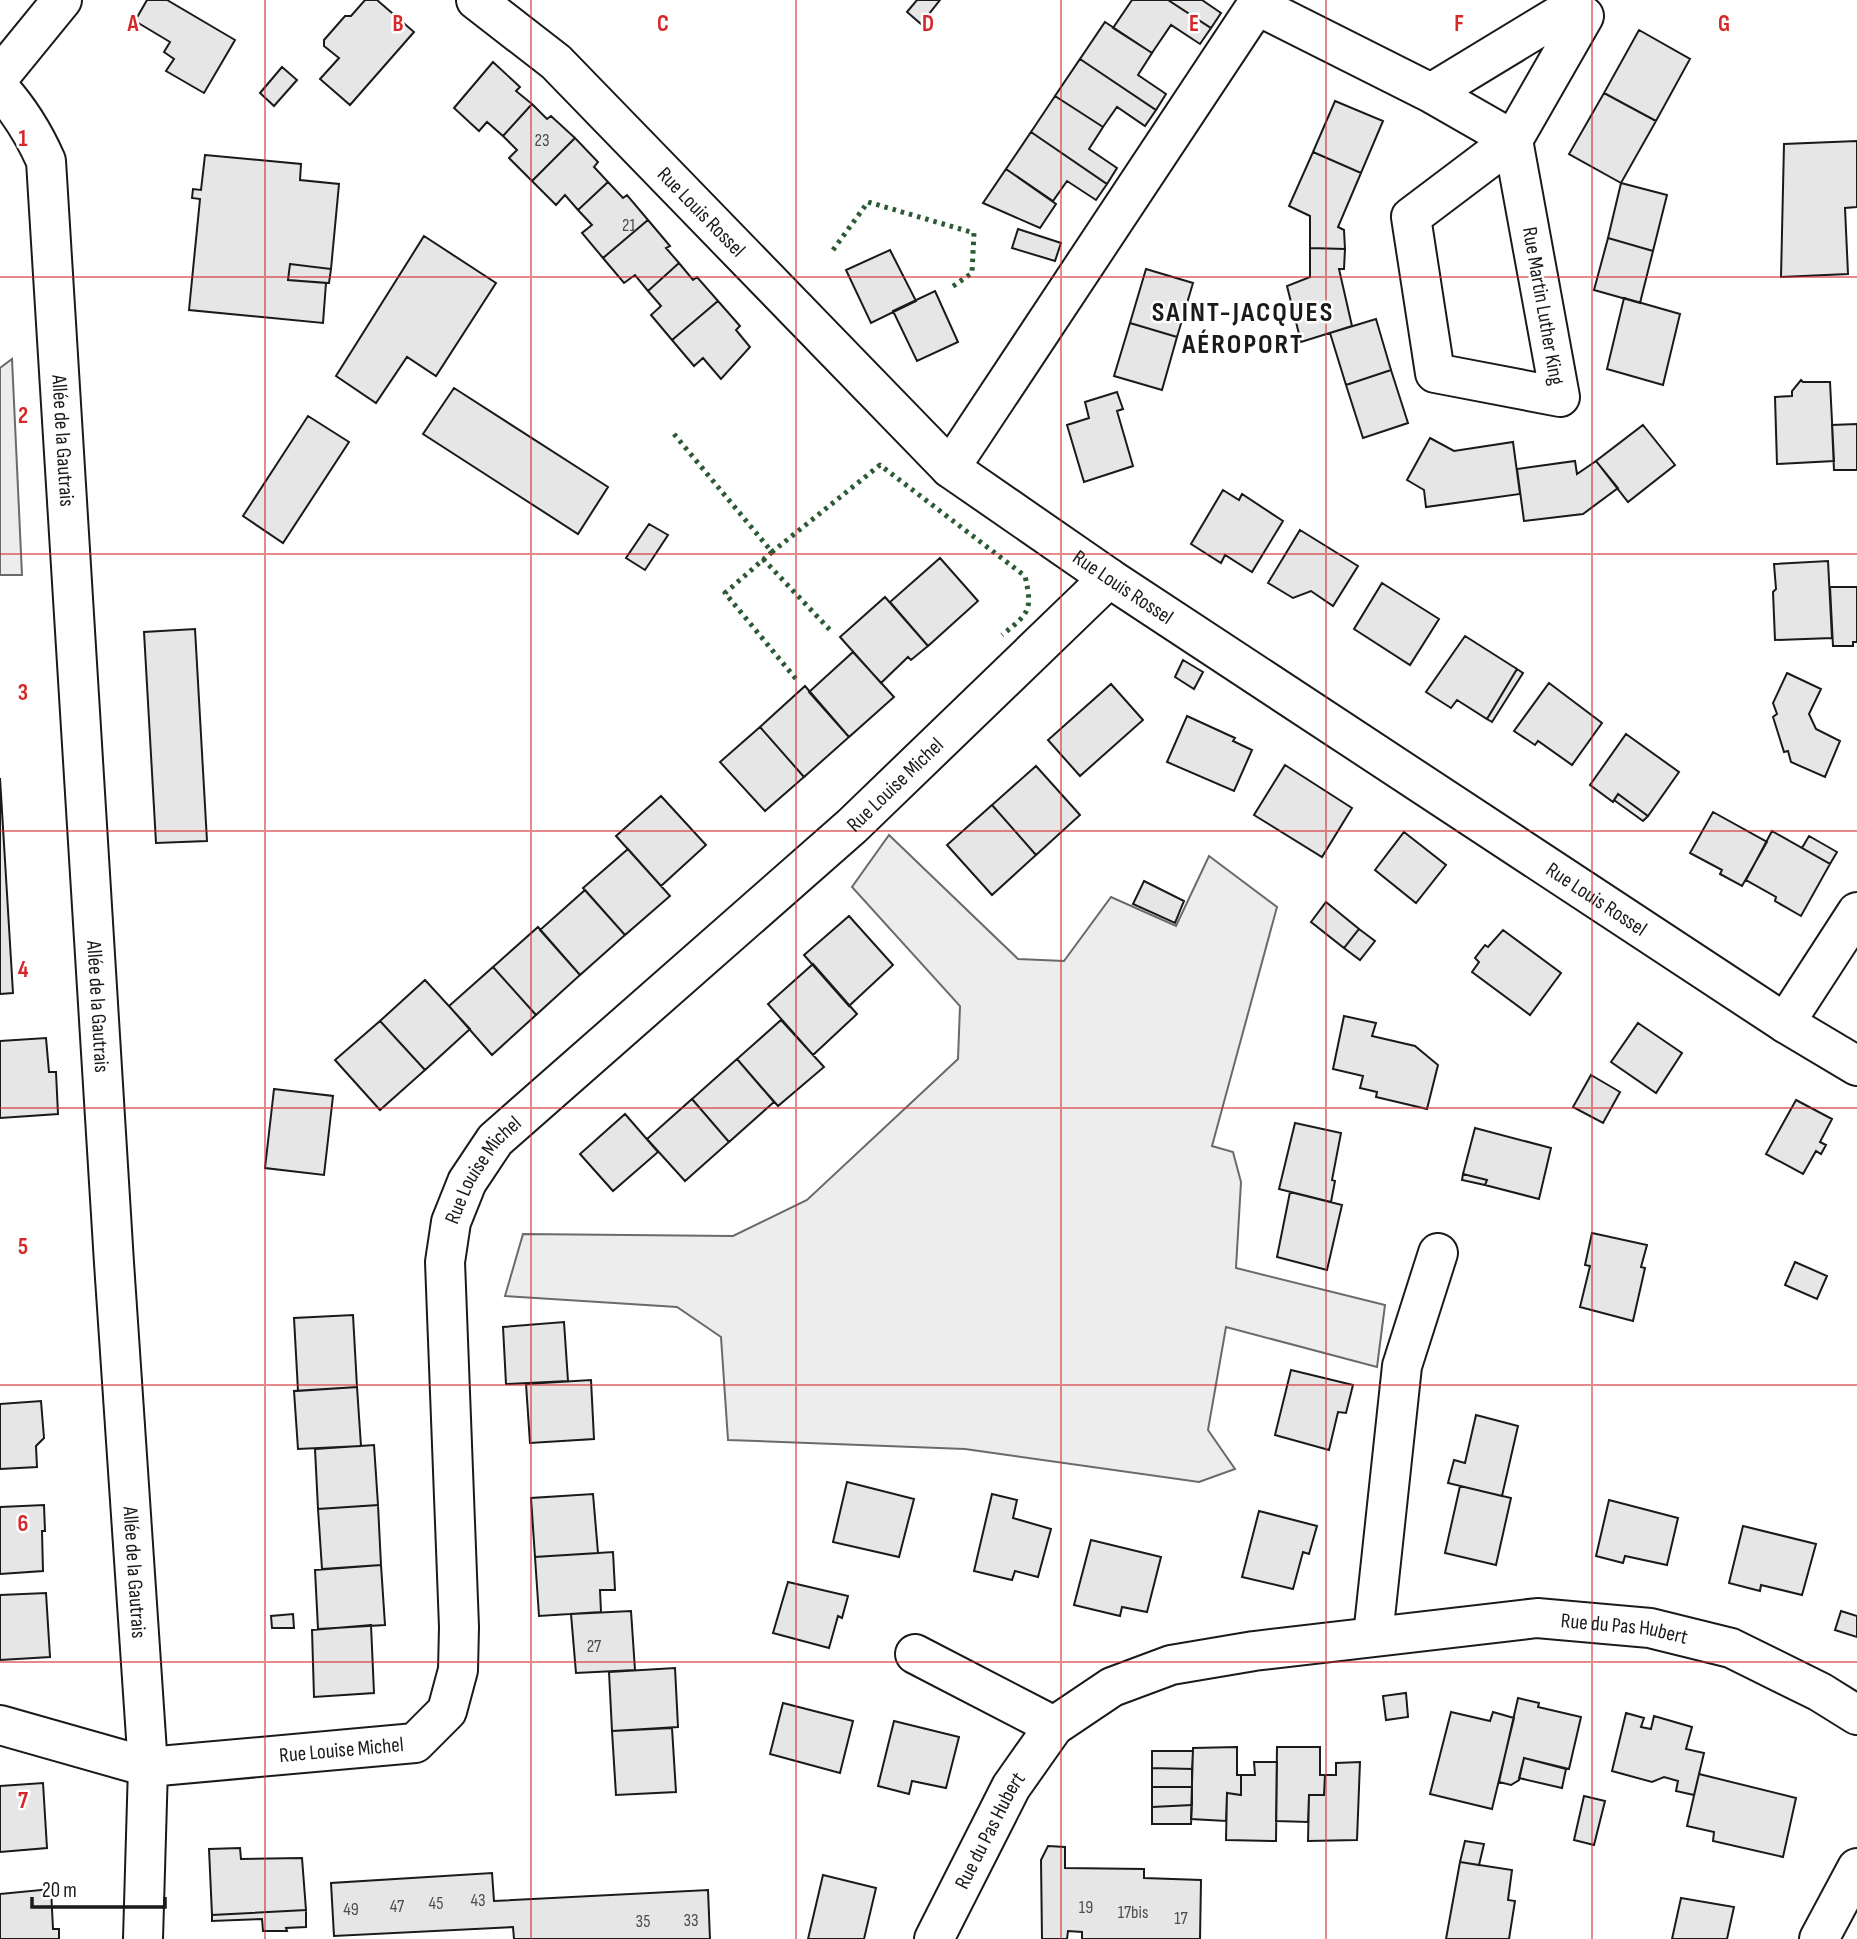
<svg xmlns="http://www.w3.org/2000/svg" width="1857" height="1939" font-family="'Sofia Sans Condensed',sans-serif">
<rect width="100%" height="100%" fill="#fff"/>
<path fill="#ededed" stroke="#6a6a6a" stroke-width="2" d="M12,359L22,575H0V368Z
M889,835L1018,959L1064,961L1111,897L1176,926L1209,856L1277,907L1212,1146L1233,1152L1241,1182L1236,1268L1385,1305L1377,1367L1226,1327L1208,1430L1235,1469L1199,1482L965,1449L728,1440L721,1337L677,1307L505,1296L523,1234L733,1236L807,1200L958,1059L960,1006L852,887Z"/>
<path fill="#e6e6e6" stroke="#1a1a1a" stroke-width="2" d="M147,0H167L235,40L204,93L166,71L174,59L164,52L170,42L135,21Z
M365,0H377L414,32L350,105L320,79L339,58L324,46V40L345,16H351Z
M917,0H940L921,24L907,12Z
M1132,0H1168L1211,28L1200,44L1171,25L1152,53L1113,28Z
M1168,0H1202L1221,13L1211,28Z
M1105,22L1152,53L1138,75L1166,94L1156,110L1080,59Z
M1639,30L1690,59L1656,121L1604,93Z
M1080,59L1156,110L1145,126L1117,107L1103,127L1055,96Z
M493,62L520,87L516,91L532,104L503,136L487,122L479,131L454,108Z
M282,67L297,80L274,106L260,93Z
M1604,93L1656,121L1621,183L1569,154Z
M1055,96L1103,127L1089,149L1117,168L1107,184L1031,132Z
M1335,101L1383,121L1361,173L1313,152Z
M532,104L547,119L551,116L575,138L532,181L509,158L517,150L503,136Z
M1031,132L1107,184L1096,200L1067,181L1053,201L1006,169Z
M575,138L598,162L594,167L608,182L578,210L565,195L556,205L532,181Z
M1857,141V207L1845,208L1848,274L1781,277L1784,144Z
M1313,152L1361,173L1338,227L1344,230L1345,249L1310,248V216L1289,206Z
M205,155L301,164L300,180L339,184L331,269L290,264L288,280L326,283L323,323L189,310L200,199L192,198L193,189L201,190Z
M1006,169L1056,204L1040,228L983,203Z
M608,182L623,198L627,195L648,220L603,258L582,233L592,225L578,210Z
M1621,183L1667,195L1653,251L1608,238Z
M648,220L670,246L666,248L679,263L648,291L635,275L624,283L603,258Z
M1018,229L1061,243L1055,261L1012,248Z
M424,236L496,283L436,376L407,357L376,403L336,376Z
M1608,238L1653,251L1640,303L1594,290Z
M1310,248L1345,249L1344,269H1339L1352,326L1301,342L1287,286L1310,277Z
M890,250L916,301L871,323L846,270Z
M679,263L693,280L697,277L718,301L672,340L651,315L661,306L648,291Z
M290,264L331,269L329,283L288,280Z
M1146,269L1193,283L1177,337L1130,323Z
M935,291L958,342L917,361L893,311Z
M1624,298L1680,314L1663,385L1607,369Z
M718,301L740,326L736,330L750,347L721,379L703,358L694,366L672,340Z
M1376,319L1391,370L1346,385L1330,333Z
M1130,323L1177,337L1162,390L1114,376Z
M1391,370L1408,423L1363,438L1346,385Z
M1801,380L1803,382H1830L1834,461L1777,464L1775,397L1792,396V391Z
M454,388L608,487L578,534L423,434Z
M1117,392L1123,409L1117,411L1133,466L1084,482L1067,425L1089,418L1085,402Z
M308,416L349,442L283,543L243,516Z
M1857,424V470H1834L1832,425Z
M1643,425L1675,465L1628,502L1596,461Z
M1430,438L1454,451L1513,442L1520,494L1426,507L1424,490L1407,480Z
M1575,461L1577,474L1596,461L1618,488L1583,514L1524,521L1517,469Z
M1223,490L1239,500L1242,494L1283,521L1252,572L1225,555L1221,563L1191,544Z
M649,524L668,535L645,570L626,558Z
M1300,530L1358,566L1333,606L1311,591L1293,598L1268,583Z
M940,558L978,601L928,646L890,602Z
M1828,561L1832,638L1775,640L1773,592L1776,589L1774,564Z
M1382,583L1439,619L1410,665L1354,629Z
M1830,587H1857V642H1853V646H1833Z
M885,597L928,646L911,660L908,657L881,683L840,637Z
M195,629L207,841L156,843L144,632Z
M1465,636L1517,669L1487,719L1457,700L1451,708L1426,692Z
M853,652L894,697L849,737L809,692Z
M1183,660L1203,672L1194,689L1175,677Z
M1517,669L1523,673L1492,722L1487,719Z
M1787,673L1821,689L1809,714L1816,729L1840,741L1825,777L1791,762L1788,751L1784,752L1773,717L1777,714L1773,703Z
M1549,683L1602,723L1572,765L1538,741L1535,745L1514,731Z
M1111,684L1143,720L1080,776L1048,740Z
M805,686L849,737L804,777L760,727Z
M1187,716L1235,738L1233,741L1252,750L1234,791L1167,762Z
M760,727L804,777L765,811L720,762Z
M1626,734L1679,772L1648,816L1618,794L1613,802L1590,785Z
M1285,765L1352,808L1322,857L1254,815Z
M1036,766L1080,815L1036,855L992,805Z
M0,778L13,993L0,994Z
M1618,794L1648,816L1643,821L1614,800Z
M661,796L706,845L661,886L616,836Z
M992,805L1036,855L992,895L947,845Z
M1713,812L1767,842L1742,886L1720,874L1722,870L1690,853Z
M1772,831L1830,864L1801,916L1775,901L1776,897L1746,880Z
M1404,832L1446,865L1416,903L1375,870Z
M1809,836L1837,852L1830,864L1802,848Z
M628,849L670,896L625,935L583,888Z
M1144,881L1184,901L1175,923L1133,904Z
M585,890L625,935L580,975L540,930Z
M1326,902L1359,929L1344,948L1311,922Z
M849,916L893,965L849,1006L804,955Z
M538,927L580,975L536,1015L493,967Z
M1359,929L1375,941L1360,960L1344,948Z
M1503,930L1561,973L1530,1015L1472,972L1479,962L1475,958L1485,945L1488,947Z
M813,964L857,1014L813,1055L768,1004Z
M493,967L536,1015L492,1055L449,1006Z
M425,980L470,1029L425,1070L380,1021Z
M1344,1016L1376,1023L1372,1036L1415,1046L1438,1065L1427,1109L1376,1097L1377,1092L1360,1088L1363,1076L1333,1069Z
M781,1020L824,1067L778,1106L737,1059Z
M380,1021L425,1070L380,1110L335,1060Z
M1638,1023L1682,1053L1656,1093L1611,1062Z
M46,1038L49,1072H56L58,1114L0,1118V1041Z
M737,1059L774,1102L729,1142L692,1099Z
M1591,1075L1620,1092L1603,1123L1573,1107Z
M274,1089L333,1096L324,1175L265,1168Z
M692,1099L729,1142L685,1181L647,1139Z
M1796,1100L1832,1119L1820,1142L1826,1145L1821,1154L1816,1151L1803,1174L1766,1154Z
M625,1114L658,1152L613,1191L580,1154Z
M1295,1123L1341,1133L1332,1180L1335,1181L1331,1202L1279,1189Z
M1475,1128L1551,1148L1539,1199L1485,1185L1487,1180L1463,1174Z
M1463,1174L1487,1180L1485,1185L1462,1180Z
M1290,1192L1342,1205L1327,1270L1277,1257Z
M1592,1233L1647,1245L1641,1267L1645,1268L1633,1321L1580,1307L1590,1266L1585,1265Z
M1795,1262L1827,1276L1817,1299L1785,1285Z
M353,1315L357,1387L298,1391L294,1318Z
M564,1322L568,1381L506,1384L503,1327Z
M1291,1370L1353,1385L1346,1413L1338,1412L1329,1450L1275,1435Z
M591,1380L594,1439L530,1443L526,1384Z
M357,1387L361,1446L298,1449L294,1391Z
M41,1401L44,1438L36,1446L37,1467L0,1469V1404Z
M1476,1415L1518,1426L1502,1496L1448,1483L1454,1460L1465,1463Z
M374,1445L378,1505L318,1509L315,1449Z
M847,1482L914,1499L899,1557L833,1542Z
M1460,1486L1511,1498L1496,1565L1445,1553Z
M593,1494L598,1553L535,1557L531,1498Z
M992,1494L1017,1500L1013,1518L1051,1529L1038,1577L1015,1571L1012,1580L974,1571Z
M1609,1500L1678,1518L1667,1565L1625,1556L1623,1563L1596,1556Z
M44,1505L45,1531H42L43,1571L0,1574V1507Z
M378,1505L381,1565L322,1569L318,1509Z
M1259,1511L1317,1526L1309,1554L1303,1552L1293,1589L1242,1577Z
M1743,1526L1816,1544L1802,1595L1761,1585L1760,1591L1729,1583Z
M1091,1540L1161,1557L1147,1612L1122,1607L1120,1616L1074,1605Z
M613,1552L615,1590H600L601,1612L539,1616L535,1557Z
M381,1565L385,1625L318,1629L315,1570Z
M788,1582L848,1596L842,1618L838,1616L829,1648L773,1633Z
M46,1593L50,1657L0,1660V1595Z
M631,1611L635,1670L576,1673L571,1614Z
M1841,1611L1857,1616V1637L1835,1630Z
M293,1614L294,1628H272L271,1616Z
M371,1625L374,1693L314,1697L312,1630Z
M675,1668L678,1727L612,1731L609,1672Z
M1406,1693L1408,1717L1386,1720L1383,1696Z
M1518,1698L1539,1703L1538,1707L1581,1717L1569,1769L1524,1758L1519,1780L1511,1785L1499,1782Z
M783,1703L853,1721L840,1773L770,1754Z
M1451,1712L1490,1721L1493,1712L1514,1718L1492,1809L1430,1794Z
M1626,1713L1644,1718L1641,1727L1651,1729L1654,1716L1692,1727L1686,1749L1704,1753L1694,1795L1676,1791L1678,1781L1664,1777L1652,1782L1612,1771Z
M894,1721L959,1737L946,1788L912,1781L909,1794L878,1786Z
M672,1728L676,1792L616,1795L612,1731Z
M1237,1747V1775H1241V1795L1227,1793L1226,1821L1191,1819L1193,1748Z
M1277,1747H1320V1775H1325L1324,1795H1309L1308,1822L1276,1821Z
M1152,1751H1193L1192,1769L1152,1768Z
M1524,1758L1566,1769L1562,1788L1519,1778Z
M1254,1762H1277L1276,1841L1226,1840L1227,1793L1241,1795V1775H1255Z
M1360,1762L1357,1840L1308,1841L1309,1795H1324L1325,1775H1336V1763Z
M1152,1768L1192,1769V1787H1152Z
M1699,1774L1796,1798L1783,1857L1713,1841L1714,1832L1687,1826Z
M43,1783L47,1848L0,1852V1786Z
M1152,1787H1192V1805L1152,1807Z
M1584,1796L1605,1801L1594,1845L1574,1840Z
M1192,1805L1191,1824H1152V1807Z
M1465,1841L1484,1844L1479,1865L1460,1862Z
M1048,1846L1065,1847V1868L1144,1869V1878L1201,1880L1200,1939H1082V1932L1068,1931L1067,1939H1042L1041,1860Z
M240,1848L241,1859L302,1858L306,1910L212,1915L209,1849Z
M1460,1862L1512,1870L1508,1900L1515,1901L1509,1939H1446Z
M492,1873L494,1901L708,1890L710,1939H514L513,1927L334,1936L331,1883Z
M823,1875L876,1888L864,1939H808Z
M51,1889L53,1929H59V1939H0V1894Z
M1681,1898L1734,1907L1727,1939H1672Z
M306,1910V1927L286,1928L287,1931H263L262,1919L212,1921V1915Z"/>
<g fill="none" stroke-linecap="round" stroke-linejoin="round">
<defs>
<g id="minor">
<path id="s1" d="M476,0L556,62L950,468L1109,578L1785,1023L1857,1066"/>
<path d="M1256,5L1431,93L1513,140L1584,16L1571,8L1431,93"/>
<path d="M0,76L62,0"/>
<path id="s2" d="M0,89C20,111 34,134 46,161L114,1263L148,1767L143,1939"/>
<path d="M1513,140L1560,397L1435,373L1411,217Z"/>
<path d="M950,468L1260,0"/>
<path d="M1785,1023L1857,912"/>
<path d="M1373,1636L1402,1366L1438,1253"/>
<path d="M915,1654L1054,1726"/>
<path id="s3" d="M0,1725L148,1767L415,1743L447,1711L458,1670L459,1627L445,1262L451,1222L467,1182L495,1140L852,826L1109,578"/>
<path id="s4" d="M934,1939L1011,1787L1054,1726L1112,1687L1171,1665L1254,1651L1537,1618L1650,1628L1731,1648L1820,1692L1857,1715"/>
<path d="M1819,1939L1857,1868"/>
</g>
</defs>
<use href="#minor" stroke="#1a1a1a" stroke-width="42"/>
<use href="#minor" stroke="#fff" stroke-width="38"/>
<path stroke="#2b5a34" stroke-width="5" stroke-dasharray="3.5 5" stroke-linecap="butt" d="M833,250L868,202L974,233L972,273L949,289
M674,434L772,552L880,465L1025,576C1033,611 1029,613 1002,635
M772,552L725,593L796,679
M765,559L764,560L830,630"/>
</g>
<path fill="none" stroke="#d62828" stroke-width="2" stroke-opacity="0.55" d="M265,0V1939M531,0V1939M796,0V1939M1061,0V1939M1326,0V1939M1592,0V1939M0,277H1857M0,554H1857M0,831H1857M0,1108H1857M0,1385H1857M0,1662H1857"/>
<g text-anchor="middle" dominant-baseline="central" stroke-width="5" stroke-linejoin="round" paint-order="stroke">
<g font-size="18" fill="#4d4d4d">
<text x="542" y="140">23</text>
<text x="629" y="225">21</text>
<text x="594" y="1646">27</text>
<text x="478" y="1900">43</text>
<text x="436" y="1903">45</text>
<text x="397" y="1906">47</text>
<text x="1086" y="1907">19</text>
<text x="351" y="1909">49</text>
<text x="1133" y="1912">17bis</text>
<text x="1181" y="1918">17</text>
<text x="691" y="1920">33</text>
<text x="643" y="1921">35</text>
</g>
<g font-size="21" fill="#1a1a1a" stroke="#fff">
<text stroke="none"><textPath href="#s1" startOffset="310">Rue Louis Rossel</textPath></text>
<text transform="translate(1543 306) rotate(80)">Rue Martin Luther King</text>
<text stroke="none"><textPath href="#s2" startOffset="366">Allée de la Gautrais</textPath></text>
<text stroke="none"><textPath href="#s1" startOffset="877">Rue Louis Rossel</textPath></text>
<text stroke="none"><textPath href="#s3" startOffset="1587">Rue Louise Michel</textPath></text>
<text stroke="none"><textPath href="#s1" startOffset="1444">Rue Louis Rossel</textPath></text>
<text stroke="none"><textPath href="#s2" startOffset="933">Allée de la Gautrais</textPath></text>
<text stroke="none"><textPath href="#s3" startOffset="1020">Rue Louise Michel</textPath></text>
<text stroke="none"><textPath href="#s2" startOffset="1500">Allée de la Gautrais</textPath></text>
<text stroke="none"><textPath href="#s4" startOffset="835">Rue du Pas Hubert</textPath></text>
<text stroke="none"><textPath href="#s3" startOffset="348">Rue Louise Michel</textPath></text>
<text stroke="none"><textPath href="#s4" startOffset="122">Rue du Pas Hubert</textPath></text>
</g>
<g font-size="28" font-weight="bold" letter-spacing="2" fill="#1a1a1a" stroke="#fff">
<text x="1243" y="312">SAINT-JACQUES<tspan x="1243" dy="32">AÉROPORT</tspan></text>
</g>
</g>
<g font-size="23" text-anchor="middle" font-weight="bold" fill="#d62828" stroke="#fff" stroke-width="5" stroke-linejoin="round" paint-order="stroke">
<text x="133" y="31">A</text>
<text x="398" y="31">B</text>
<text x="663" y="31">C</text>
<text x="928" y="31">D</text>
<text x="1194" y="31">E</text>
<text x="1459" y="31">F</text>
<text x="1724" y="31">G</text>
<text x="23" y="146">1</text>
<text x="23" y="423">2</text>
<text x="23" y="700">3</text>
<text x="23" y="977">4</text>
<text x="23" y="1254">5</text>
<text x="23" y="1531">6</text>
<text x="23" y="1808">7</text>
</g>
<path d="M32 1897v10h133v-10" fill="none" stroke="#1a1a1a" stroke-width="3.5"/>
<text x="42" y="1897" font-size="21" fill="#1a1a1a" stroke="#ffffff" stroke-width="5" paint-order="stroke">20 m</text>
</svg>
